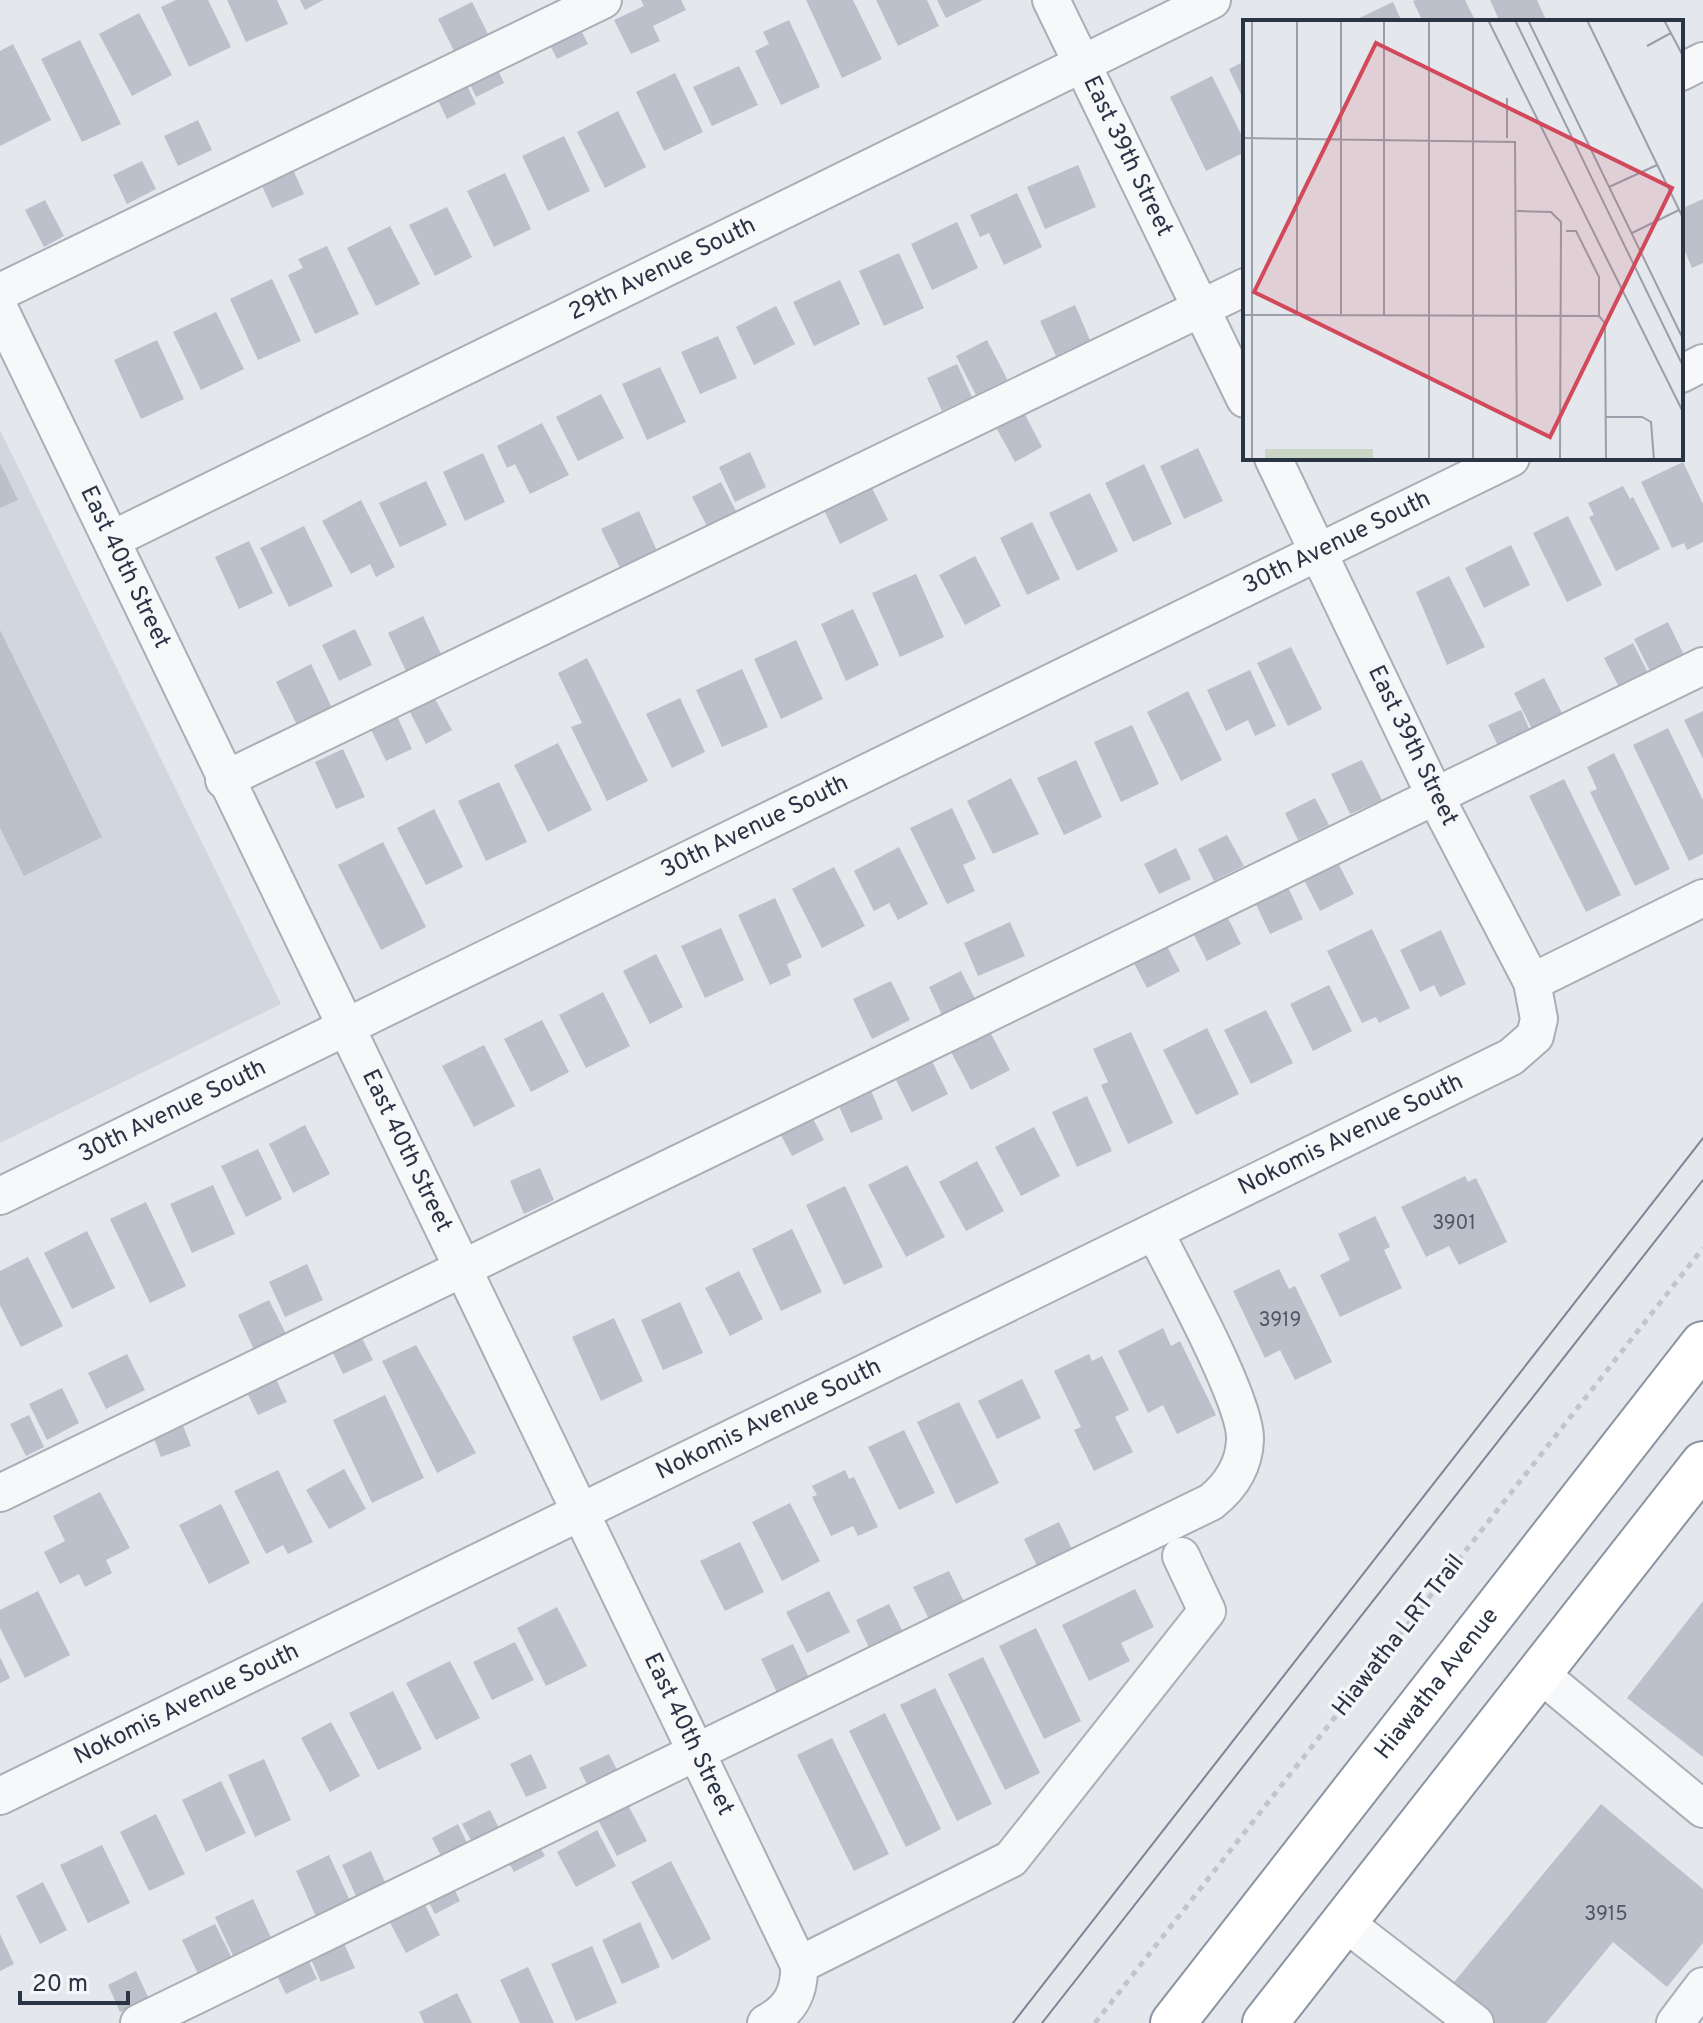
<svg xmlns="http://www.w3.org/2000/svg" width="1703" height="2023" font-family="Overpass,sans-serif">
<rect width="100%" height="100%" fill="#e4e7ec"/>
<path fill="#d2d6de" d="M0,430L281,1004L0,1143Z"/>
<path fill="#bbc0ca" d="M176,0H208L231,47L189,67L161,7Z
M227,0H277L288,24L246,42Z
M300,0H323L305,10Z
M641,0H681L686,10L653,26L660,41L631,54L614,20L644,6Z
M806,0H853L882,59L842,78Z
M876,0H927L939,26L898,46Z
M937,0H983L946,18Z
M1416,0H1465L1476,22H1423L1413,1Z
M1490,0H1537L1547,22H1500Z
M472,2L488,34L454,51L438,19Z
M1393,2L1402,22H1356L1355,20Z
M139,13L172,75L132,96L99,34Z
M789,20L820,87L781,105L755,51L769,44L763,32Z
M577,22L588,44L557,59L546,37Z
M80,40L121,124L82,142L41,59Z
M13,44L51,120L0,146V51Z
M493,60L504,83L476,97L465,74Z
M1245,61V103L1229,69Z
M739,66L758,105L712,126L693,87Z
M675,73L703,132L664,151L636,92Z
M1212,76L1245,142V152L1206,171L1170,97Z
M463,77L476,104L447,119L434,92Z
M618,111L646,167L605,188L577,132Z
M198,120L212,150L178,166L164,136Z
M564,136L590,191L548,211L522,156Z
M142,161L156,189L127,204L113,175Z
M289,161L304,194L272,208L257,175Z
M1078,165L1096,207L1045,229L1027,187Z
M505,173L531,229L494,247L467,191Z
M1017,193L1042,247L1004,265L989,233L980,237L970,215Z
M1703,199V263L1692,268L1681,242V209Z
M45,200L64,236L44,247L25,210Z
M447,207L472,257L435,276L409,225Z
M957,222L978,268L932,290L911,244Z
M390,226L420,284L376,306L347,248Z
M327,246L359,314L315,334L288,275L303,268L298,259Z
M899,253L924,308L884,326L859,271Z
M272,279L301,341L258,360L230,299Z
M840,280L860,324L814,346L793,302Z
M1075,305L1090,340L1056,356L1040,321Z
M776,306L795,344L754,365L736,327Z
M216,312L244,369L201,390L173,332Z
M718,336L737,378L700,394L681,352Z
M157,340L184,399L141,419L114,360Z
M987,340L1008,381L977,397L956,356Z
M957,364L972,397L942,411L927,378Z
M660,367L686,422L647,440L622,384Z
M601,394L624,438L578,461L556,417Z
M1020,405L1042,447L1015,462L992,420Z
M542,423L569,475L530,494L515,464L507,468L497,446Z
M1198,448L1223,501L1184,519L1160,466Z
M750,452L766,487L735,502L719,467Z
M483,453L505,502L465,521L443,472Z
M1683,462L1703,504V542L1687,550L1684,543L1672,548L1641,482Z
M0,463L18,500L0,508Z
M1144,464L1172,524L1133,542L1105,483Z
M426,481L447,525L400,547L379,503Z
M721,482L736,511L707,526L692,497Z
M870,484L888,520L840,544L823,508Z
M1623,486L1630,499L1633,497L1660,549L1616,571L1589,517L1594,515L1588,503Z
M1090,493L1118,551L1077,571L1049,513Z
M361,500L395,567L376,577L370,564L351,574L322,521Z
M639,511L658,553L621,570L601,529Z
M1568,516L1602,585L1567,602L1533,533Z
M1032,522L1060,579L1027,595L1000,538Z
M304,526L333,586L289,607L260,548Z
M249,541L273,593L239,609L215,557Z
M1511,545L1530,585L1484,608L1465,568Z
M975,556L1001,606L965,625L939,575Z
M916,574L944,637L900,657L872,593Z
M1449,576L1485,647L1447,665L1416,592Z
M853,609L879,665L846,681L821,624Z
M423,616L442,656L407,673L388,633Z
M1668,622L1684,655L1650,671L1634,639Z
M355,629L372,665L339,681L322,645Z
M0,630L102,837L24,876L0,828Z
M796,640L823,699L781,719L754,659Z
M1633,643L1648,673L1619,687L1604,658Z
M1291,647L1322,709L1288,726L1257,663Z
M587,658L648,781L607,801L571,727L582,723L558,673Z
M311,664L333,710L298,727L276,682Z
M742,669L768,727L722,747L696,690Z
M1250,670L1276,726L1255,736L1248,720L1226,731L1207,690Z
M1544,678L1563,715L1533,731L1514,693Z
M1188,691L1222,760L1181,781L1147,712Z
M680,698L705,752L672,768L646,714Z
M435,699L452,730L426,744L410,712Z
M394,709L412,749L386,761L367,721Z
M1521,710L1531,733L1499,748L1488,725Z
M1703,711V759L1684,720Z
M1132,725L1159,784L1121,802L1094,742Z
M1668,728L1703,800V854L1689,861L1633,745Z
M558,743L592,810L548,832L514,765Z
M343,749L365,797L336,809L315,762Z
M1614,753L1670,869L1635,886L1590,792L1597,789L1587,767Z
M1076,760L1102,817L1064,835L1037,778Z
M1362,760L1382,800L1350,814L1331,774Z
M1011,778L1039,834L993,854L967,801Z
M1564,779L1621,895L1586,912L1529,796Z
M499,782L527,842L486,861L458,801Z
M1315,798L1329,825L1298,840L1285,813Z
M952,808L976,859L963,865L975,891L947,904L910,828Z
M434,809L463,867L426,885L397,828Z
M1227,835L1244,866L1214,881L1198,849Z
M383,842L426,927L381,950L338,865Z
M899,847L928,904L898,920L889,903L874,911L854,871Z
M1176,848L1191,879L1159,894L1144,864Z
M1337,861L1354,894L1320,911L1303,878Z
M834,867L865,926L822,948L792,889Z
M1286,883L1303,919L1270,934L1253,898Z
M775,898L802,957L787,964L791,975L770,985L738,915Z
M1226,914L1241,944L1207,961L1192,931Z
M1010,922L1025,956L978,976L964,943Z
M721,928L744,980L705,998L681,946Z
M1372,929L1410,1008L1379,1023L1376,1017L1362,1023L1327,951Z
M1441,930L1466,984L1440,997L1434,985L1420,992L1400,950Z
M1161,935L1180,971L1147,988L1128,952Z
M656,954L683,1007L650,1024L623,971Z
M961,971L976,1001L943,1017L929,987Z
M891,981L910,1020L872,1039L853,999Z
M1329,985L1352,1031L1313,1051L1290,1004Z
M603,992L630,1046L586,1068L559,1015Z
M1266,1010L1293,1063L1251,1084L1224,1030Z
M542,1020L569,1072L531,1092L504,1039Z
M987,1026L1010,1070L971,1090L948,1046Z
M1207,1028L1239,1094L1196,1115L1163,1050Z
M1131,1032L1173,1123L1128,1144L1101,1085L1108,1082L1093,1049Z
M484,1045L515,1106L474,1127L442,1066Z
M926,1049L948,1094L912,1112L890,1068Z
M870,1088L883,1119L851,1133L837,1102Z
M1087,1096L1112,1151L1077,1167L1052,1112Z
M807,1107L824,1140L792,1156L775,1124Z
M305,1125L330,1174L293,1193L269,1144Z
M1034,1127L1060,1176L1021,1196L995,1147Z
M258,1149L282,1199L246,1217L221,1166Z
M977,1161L1004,1211L966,1231L939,1182Z
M907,1165L945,1237L906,1257L868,1185Z
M540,1168L554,1200L524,1214L510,1181Z
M1465,1176L1468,1182L1476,1178L1507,1242L1459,1265L1449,1246L1426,1257L1401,1207Z
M213,1185L235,1234L192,1253L170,1204Z
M845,1186L883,1267L844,1285L806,1205Z
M146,1202L186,1286L150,1303L110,1219Z
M1375,1216L1390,1247L1384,1250L1402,1288L1340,1317L1320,1275L1350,1260L1338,1234Z
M792,1229L822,1292L781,1311L752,1249Z
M87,1231L115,1288L72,1309L44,1253Z
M28,1257L63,1326L21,1347L0,1305V1271Z
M307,1264L323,1300L285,1317L269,1282Z
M1279,1269L1289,1289L1295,1286L1332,1362L1295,1380L1280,1350L1265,1358L1233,1291Z
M739,1271L763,1319L730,1336L705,1288Z
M269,1300L286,1334L254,1350L238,1315Z
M680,1302L703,1353L663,1370L641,1320Z
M614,1318L643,1381L601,1401L572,1337Z
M1163,1328L1171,1346L1180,1341L1216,1415L1177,1434L1163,1405L1148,1413L1118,1351Z
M358,1330L373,1360L343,1374L329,1345Z
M416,1345L476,1453L437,1473L382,1361Z
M127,1354L145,1390L106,1409L88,1373Z
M1089,1354L1092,1361L1102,1356L1129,1410L1115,1417L1133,1452L1094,1471L1074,1430L1081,1427L1054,1371Z
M271,1369L287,1402L258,1415L242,1382Z
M1022,1379L1041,1418L997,1439L978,1401Z
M62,1388L79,1423L47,1440L29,1404Z
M385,1395L424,1478L372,1503L333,1420Z
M959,1402L999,1483L956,1504L917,1422Z
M29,1415L44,1447L26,1456L10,1424Z
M181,1420L191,1446L161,1457L151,1431Z
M904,1430L935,1493L899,1510L868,1447Z
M344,1469L366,1509L329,1529L306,1490Z
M278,1470L313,1542L288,1554L283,1545L266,1554L234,1491Z
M845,1470L849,1479L854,1477L878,1527L858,1536L853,1526L831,1536L812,1497L817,1495L812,1486Z
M100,1492L130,1548L106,1560L112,1573L85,1587L79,1574L60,1584L44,1552L65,1541L53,1516Z
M790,1503L820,1561L782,1581L752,1522Z
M221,1504L250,1563L209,1584L179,1525Z
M1059,1522L1074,1553L1039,1570L1024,1539Z
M740,1542L764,1592L725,1611L700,1561Z
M949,1571L967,1608L932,1625L913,1587Z
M1135,1589L1154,1627L1121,1643L1130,1661L1089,1681L1062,1625Z
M38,1591L70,1655L25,1678L0,1628V1610Z
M829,1591L850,1632L807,1653L786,1612Z
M1703,1601V1757L1627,1698Z
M889,1604L906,1638L872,1654L856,1620Z
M557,1607L587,1666L546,1686L517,1628Z
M1036,1628L1081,1721L1044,1739L999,1646Z
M515,1642L534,1680L492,1700L473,1662Z
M793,1644L812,1684L780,1699L761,1659Z
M0,1657L10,1678L0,1683Z
M983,1657L1040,1773L1005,1790L948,1674Z
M450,1661L480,1718L436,1740L406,1683Z
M935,1688L992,1804L957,1821L900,1705Z
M393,1691L422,1749L378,1770L349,1713Z
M885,1713L941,1829L906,1847L849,1731Z
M331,1722L360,1776L330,1792L301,1738Z
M832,1738L889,1854L854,1871L797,1755Z
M531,1754L547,1788L526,1797L510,1764Z
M609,1754L618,1772L588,1786L579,1768Z
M264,1759L291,1820L255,1837L228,1775Z
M221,1781L246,1833L206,1852L182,1800Z
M1601,1804L1703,1889V1943L1667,1987L1613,1942L1546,2023H1494L1450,1987Z
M628,1805L647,1841L617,1856L598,1820Z
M490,1810L500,1830L473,1844L462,1824Z
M156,1814L185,1874L149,1891L120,1832Z
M458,1824L468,1845L442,1858L432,1838Z
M597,1830L616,1866L576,1887L557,1852Z
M536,1840L545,1856L514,1872L505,1856Z
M102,1845L130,1903L88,1923L60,1865Z
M371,1851L386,1884L357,1898L342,1865Z
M329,1855L351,1903L317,1919L296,1871Z
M671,1861L711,1939L672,1960L631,1882Z
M43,1882L67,1930L40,1944L16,1896Z
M451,1882L460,1901L435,1914L425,1895Z
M420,1895L440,1935L406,1953L385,1913Z
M253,1899L273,1942L235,1960L215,1917Z
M640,1922L660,1967L622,1984L602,1940Z
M215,1924L233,1960L199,1976L182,1940Z
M0,1934L14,1964L0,1971Z
M340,1935L355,1968L321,1982L307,1950Z
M592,1946L617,2003L576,2021L551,1964Z
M305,1953L317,1979L286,1994L273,1968Z
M528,1967L554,2023H520L500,1980Z
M136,1971L149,1999L120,2012L108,1985Z
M457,1993L472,2023H424L419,2012Z"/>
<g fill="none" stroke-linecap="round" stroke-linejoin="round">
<defs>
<g id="minor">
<path id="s1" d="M1051,0L1245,399"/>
<path d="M1681,72L1703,61"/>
<path d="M0,292L603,0"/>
<path id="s2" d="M0,310L799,1965C800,1992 791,2010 766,2023"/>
<path d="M1681,374L1703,363"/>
<path id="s3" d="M113,539L1212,0"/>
<path d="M224,780L1245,287"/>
<path d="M1532,982L1703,898"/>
<path id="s4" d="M0,1196L1511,458"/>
<path d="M0,1493L1703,666"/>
<path d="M1539,1673L1703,1809"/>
<path id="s5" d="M0,1796L1511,1057L1535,1036L1539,1019L1532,982L1435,796L1273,458"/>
<path d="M1344,1922L1475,2023"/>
<path d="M799,1965L1011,1859L1207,1611L1181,1556"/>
<path d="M139,2023L1211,1502C1231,1486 1244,1466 1245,1440C1247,1402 1175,1273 1155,1232"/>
<path d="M1675,2023L1703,1986"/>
</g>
<g id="highway">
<path id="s6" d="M1173,2023L1703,1344"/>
<path d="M1265,2023L1703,1464"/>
</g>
</defs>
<use href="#minor" stroke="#a9aeb7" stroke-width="40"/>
<use href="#highway" stroke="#8b94a3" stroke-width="48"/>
<path stroke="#c2c5cb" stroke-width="5" stroke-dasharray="6 6" stroke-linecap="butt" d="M1095,2023L1703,1248"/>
<use href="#minor" stroke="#f7f8fa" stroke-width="36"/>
<use href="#highway" stroke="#fff" stroke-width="44"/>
<path stroke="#7d8696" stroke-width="2" d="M1013,2023L1703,1138
M1042,2023L1703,1180"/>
</g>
<g text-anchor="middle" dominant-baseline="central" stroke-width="7" stroke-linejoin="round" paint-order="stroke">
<g font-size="20" fill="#4f5766">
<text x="1454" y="1224">3901</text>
<text x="1280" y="1321">3919</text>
<text x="1606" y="1915">3915</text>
</g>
<g font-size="24" fill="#2b3445" stroke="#f4f6f9">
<text stroke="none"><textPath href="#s1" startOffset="174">East 39th Street</textPath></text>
<text stroke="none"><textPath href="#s3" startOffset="612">29th Avenue South</textPath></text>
<text stroke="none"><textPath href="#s4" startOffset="1488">30th Avenue South</textPath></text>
<text stroke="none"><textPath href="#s2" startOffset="286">East 40th Street</textPath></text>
<text transform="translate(1412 746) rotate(64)">East 39th Street</text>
<text stroke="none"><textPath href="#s4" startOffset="840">30th Avenue South</textPath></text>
<text stroke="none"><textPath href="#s4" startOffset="192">30th Avenue South</textPath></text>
<text stroke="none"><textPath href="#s5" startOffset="1504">Nokomis Avenue South</textPath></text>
<text stroke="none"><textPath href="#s2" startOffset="934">East 40th Street</textPath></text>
<text stroke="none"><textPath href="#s5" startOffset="856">Nokomis Avenue South</textPath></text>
<text transform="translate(1399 1636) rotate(-52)">Hiawatha LRT Trail</text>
<text stroke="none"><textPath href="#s6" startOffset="430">Hiawatha Avenue</textPath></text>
<text stroke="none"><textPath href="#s5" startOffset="208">Nokomis Avenue South</textPath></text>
<text stroke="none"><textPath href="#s2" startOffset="1582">East 40th Street</textPath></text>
</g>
</g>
<g transform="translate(1243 20)">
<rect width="440" height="440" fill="#e4e7ec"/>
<path d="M22,429H130V440H22Z" fill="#c9d6c5"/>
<path fill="none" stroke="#9a9fa9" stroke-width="2" d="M98,0V294M186,0V440M245,0L440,392M272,0L440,346M285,0L440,319M344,0L440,198M421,0L440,36M404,26L428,13M264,78V118M0,118L272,122L274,440M366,167L414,145M274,191L308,192L318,202L317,440M323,211H333L356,257V296M389,213L436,190M0,295L356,296L362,303L363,440M54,295V0M141,295V0M363,397H399L408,402L411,440M9,440V0M230,440V0"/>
<path fill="#d1495b" fill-opacity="0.15" stroke="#d1495b" stroke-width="4" d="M133,23L429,168L307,417L11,272Z"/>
<rect width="440" height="440" fill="none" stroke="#2b3445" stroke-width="4"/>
</g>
<path d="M20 1991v12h108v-12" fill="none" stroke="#2b3445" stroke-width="4"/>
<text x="32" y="1991" font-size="24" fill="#2b3445" stroke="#f4f6f9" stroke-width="6" paint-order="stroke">20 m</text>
</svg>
